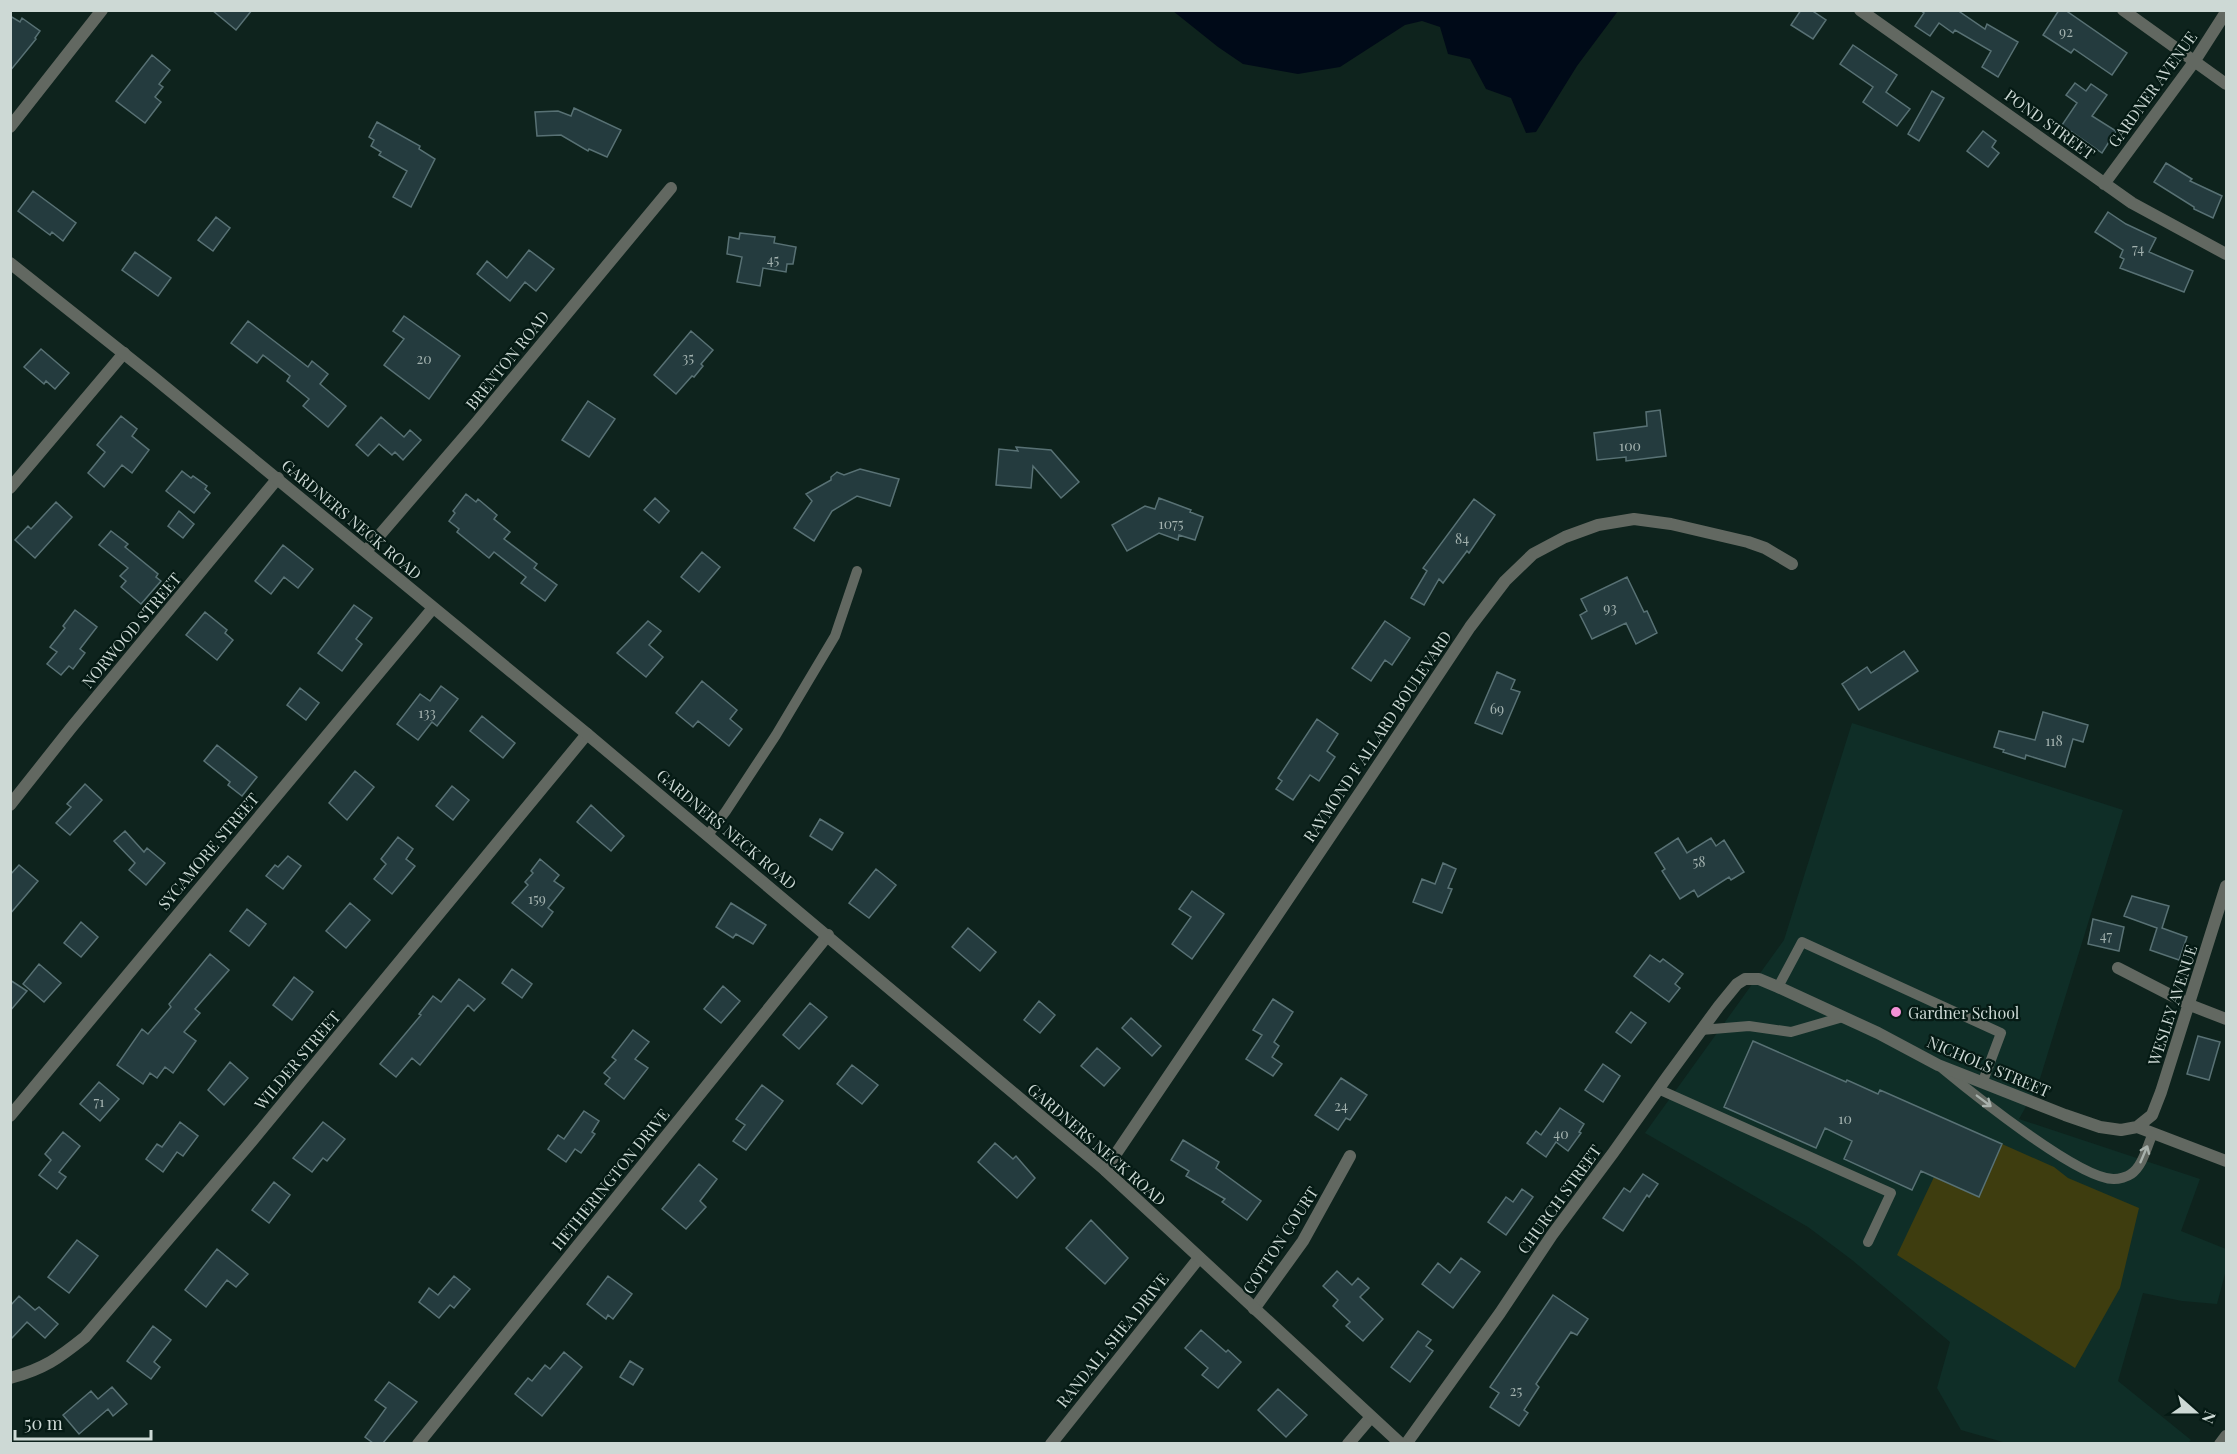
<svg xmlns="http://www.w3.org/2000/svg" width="2237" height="1454" font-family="'Playfair Display',serif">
<rect width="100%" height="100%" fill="#0e231d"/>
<path fill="#0f2e27" d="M1852,723L2123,810L2038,1085L2019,1119L2200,1179L2181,1231L2226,1249V1270L2217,1304L2182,1301L2143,1293L2118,1381L2191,1440L2187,1444H2010L1961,1430L1937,1388L1950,1342L1852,1260L1808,1227L1645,1133L1784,940Z"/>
<path fill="#3e3d0f" d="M2002,1144L2054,1167L2068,1178L2139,1208L2120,1288L2075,1368L1897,1255L1934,1177L1979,1197Z"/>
<path fill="#000a18" d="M1173,11H1618L1577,66L1536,132L1526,133L1511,98L1486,89L1470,59L1448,54L1440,27L1422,21L1405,25L1340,67L1298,74L1243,64L1218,47Z"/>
<path fill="#243b3e" stroke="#587174" stroke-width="1.5" d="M212,10H252L236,30Z
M1801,10H1811L1826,20L1813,39L1791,25Z
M1920,10H1957L1985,29L1987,24L2018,42L1998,77L1982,67L1991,51L1955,30L1953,33L1939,23L1930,36L1915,26L1924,13Z
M2059,10H2065L2127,53L2112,75L2074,49L2071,53L2043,35Z
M10,16L20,22L22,18L40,31L35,38L36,39L10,71Z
M1853,45L1897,75L1886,92L1910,109L1897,126L1863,102L1873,87L1840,64Z
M152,55L170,70L159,84L163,87L155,97L161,102L145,123L116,101Z
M2075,83L2086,91L2091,84L2107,95L2092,116L2116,131L2102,153L2062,125L2077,103L2066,95Z
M1932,91L1944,98L1919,141L1908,134Z
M574,108L621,130L607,157L589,149L588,151L561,135L537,136L535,112L558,111L571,116Z
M377,122L420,146L419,149L435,159L411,207L393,197L407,171L379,155L381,152L371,146L374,140L369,137Z
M1983,131L1996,141L1992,147L1999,153L1988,167L1967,151Z
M2166,163L2192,179L2190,181L2222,196L2213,218L2194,209V207L2154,182Z
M33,191L76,223L63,241L52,232L50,235L18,211Z
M2108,212L2126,224L2156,238L2149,252L2193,271L2184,292L2120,268L2124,259L2120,257L2123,250L2095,232Z
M216,217L230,228L213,251L198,240Z
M740,233L775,237L774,243L796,247L793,264H787L786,272L763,268L760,286L737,282L742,257L727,254L729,237L739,239Z
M529,250L554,269L536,291L525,282L510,301L477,274L487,261L507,278Z
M135,252L171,278L158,296L122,270Z
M404,316L460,356L429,399L384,365L404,339L393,331Z
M248,321L308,367L312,361L328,374L320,384L346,406L328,427L303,406L309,399L287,381L290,376L263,355L257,363L231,343Z
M691,331L713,350L701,364L703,366L694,377L692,376L676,394L654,375Z
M41,349L69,373L55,389L46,381L44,384L24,367Z
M588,401L615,419L589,457L562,440Z
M1660,410L1666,456L1626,461V457L1597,460L1594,433L1647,426L1646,412Z
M121,416L137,429L132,436L149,450L132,473L122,465L104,487L88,473L105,452L97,445Z
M381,417L404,437L410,430L421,440L403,460L395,452L392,455L379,444L368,456L356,445Z
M1016,447L1051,450L1079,482L1061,498L1033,466L1031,488L996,485L999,449L1018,451Z
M860,469L899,479L890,506L857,496L832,511L814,541L794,528L812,501L806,494L831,480V477L837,472L844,475Z
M182,471L191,478L193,476L207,486L205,489L210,493L194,513L166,491Z
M466,494L476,502L478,499L497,515L494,519L510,532L504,539L537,564L534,568L557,585L545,601L521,583L526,577L494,552L489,558L457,532L459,529L449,521L455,513L453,511Z
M655,498L669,511L659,523L644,510Z
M1159,498L1191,510L1190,512L1203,517L1195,540L1179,535L1178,540L1159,533L1127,551L1112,525L1145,506L1155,509Z
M1474,499L1495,515L1469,553L1467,551L1443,583L1439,579L1424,605L1411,598L1427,571L1423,568Z
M56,502L72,517L35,558L15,540L28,526L31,529Z
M179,511L194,524L183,538L168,526Z
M111,531L128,544L125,547L158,574L156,577L161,581L141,604L121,587L126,581L120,576L128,568L99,545Z
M283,545L313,569L298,588L284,577L271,594L255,581Z
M702,552L720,567L699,592L681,577Z
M1627,577L1644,612L1647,611L1657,633L1636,644L1626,623L1592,639L1580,615L1587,611L1581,599Z
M354,605L372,618L356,639L362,644L342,671L318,653Z
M75,610L97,627L80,649L85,653L73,669L69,666L61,675L47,664L57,652L50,647L65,628L63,626Z
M205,612L227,630L225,633L233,640L217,660L186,635Z
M648,621L661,631L649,645L663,657L646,677L617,653Z
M1385,621L1410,638L1392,665L1385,660L1371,681L1352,668Z
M1904,651L1918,671L1859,710L1842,684L1867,667L1871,673Z
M1497,672L1515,680L1511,689L1520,692L1502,734L1475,723Z
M702,681L737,710L730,719L742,729L729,746L698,721L693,727L676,713Z
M441,686L458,699L437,726L432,722L418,740L397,724L420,694L430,701Z
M300,688L319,703L306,720L287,705Z
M2043,712L2088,725L2083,742L2073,739L2065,767L2026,755L2025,759L2003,752L2004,750L1994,747L1999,731L2035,740Z
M482,716L515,743L503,758L470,731Z
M1317,719L1338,734L1327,751L1335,757L1319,781L1310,775L1293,800L1276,789L1282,781L1278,778Z
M217,745L257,777L242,796L228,785L230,782L204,761Z
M355,771L374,787L347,820L329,803Z
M85,784L102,800L70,835L56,823L71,807L67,804Z
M452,786L469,800L453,820L436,806Z
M591,805L624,836L611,851L577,822Z
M820,819L843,833L832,850L810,836Z
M125,831L144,852L147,848L165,863L146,885L129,870L135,863L114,841Z
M398,837L413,849L406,859L415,866L392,894L374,879L386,864L381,859Z
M1678,838L1687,853L1711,838L1716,846L1724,840L1744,872L1731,880L1729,877L1698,897L1694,890L1680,899L1662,871L1665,869L1655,853Z
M288,856L301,866L283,889L266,876L275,865L278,867Z
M540,859L559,875L554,881L564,888L548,908L553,912L542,927L512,903L528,885L525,882L533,873L531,871Z
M1443,863L1456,869L1448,888L1452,889L1442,913L1413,902L1422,879L1435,884Z
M19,865L38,881L10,914V875Z
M876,869L896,885L869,918L849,903Z
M1192,891L1224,914L1192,959L1172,944L1191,917L1179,909Z
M2132,896L2169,906L2162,928L2187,937L2179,960L2150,950L2157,928L2124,916Z
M350,903L370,920L346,948L326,931Z
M731,903L766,925L753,944L736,934L733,938L716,927Z
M247,909L266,924L249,946L230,931Z
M2093,919L2124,927L2119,951L2088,944Z
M81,922L98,937L81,957L64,943Z
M968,928L996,952L980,971L952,947Z
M210,954L229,970L195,1009L200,1013L184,1032L196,1041L173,1073L165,1067L157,1078L150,1073L143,1084L117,1065L142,1029L148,1034L171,1007L169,1004Z
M1650,955L1660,962L1663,959L1683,974L1675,984L1680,988L1669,1002L1634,976Z
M39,964L61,983L44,1002L23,984Z
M512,969L532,984L522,998L502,983Z
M294,977L313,992L292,1020L273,1005Z
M459,979L485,999L474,1011L468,1005L420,1065L412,1058L396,1077L380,1064L421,1015L419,1014L433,996L441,1002Z
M10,980L27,991L10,1011Z
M723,986L740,1001L721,1023L704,1009Z
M1273,999L1293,1012L1274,1042L1279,1046L1272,1057L1282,1064L1273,1076L1246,1059L1262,1035L1253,1030Z
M1039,1001L1055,1015L1040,1033L1024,1020Z
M810,1003L827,1017L799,1049L783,1035Z
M1631,1012L1646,1023L1631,1043L1616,1032Z
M1131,1018L1161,1046L1152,1056L1122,1028Z
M633,1030L649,1042L635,1059L648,1068L624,1099L605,1084L610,1078L604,1073L616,1060L612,1057Z
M2198,1036L2220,1042L2209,1080L2187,1074Z
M1753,1041L1846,1082L1847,1080L1878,1094L1880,1090L2002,1144L1979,1197L1921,1171L1912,1190L1844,1159L1852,1141L1825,1128L1816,1148L1724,1107Z
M1097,1048L1120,1068L1104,1086L1081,1066Z
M230,1062L248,1078L224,1105L208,1090Z
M1603,1064L1620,1076L1603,1102L1585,1090Z
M852,1065L878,1085L862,1104L837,1084Z
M1341,1078L1367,1095L1350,1120L1346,1118L1338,1130L1315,1115Z
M99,1082L119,1099L100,1121L80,1104Z
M762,1085L783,1101L746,1150L733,1141L745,1125L736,1119Z
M1560,1108L1584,1124L1579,1132L1581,1133L1568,1151L1556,1142L1546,1157L1527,1143L1536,1131L1541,1135Z
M584,1111L599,1121L592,1132L595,1134L581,1153L575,1149L566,1162L548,1149L558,1135L564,1139Z
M180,1122L198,1136L183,1156L177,1152L163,1172L146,1159L157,1144L162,1147Z
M323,1122L345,1139L327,1161L323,1158L312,1172L293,1158Z
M63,1132L80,1146L59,1172L66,1177L57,1189L39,1175L51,1160L45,1154Z
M1183,1140L1219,1162L1216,1168L1261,1201L1247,1220L1222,1202L1225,1199L1186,1176L1189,1171L1171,1160Z
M995,1143L1013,1159L1016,1156L1035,1178L1017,1198L978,1162Z
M699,1164L717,1179L700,1201L706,1207L686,1229L662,1209Z
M1643,1174L1658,1184L1649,1197L1647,1195L1623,1231L1603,1218L1624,1188L1630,1192Z
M274,1182L290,1195L269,1223L252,1210Z
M1522,1189L1533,1197L1506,1235L1488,1222L1506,1197L1513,1202Z
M1091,1220L1128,1258L1105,1284L1066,1248Z
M77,1240L98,1256L69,1293L48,1277Z
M217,1249L248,1274L236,1287L227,1280L206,1307L185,1290Z
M1461,1258L1480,1272L1453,1308L1422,1284L1438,1263L1450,1273Z
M1337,1271L1352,1285L1358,1278L1369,1288L1360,1297L1383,1319L1363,1341L1346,1326L1350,1322L1333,1306L1338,1300L1323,1286Z
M454,1276L470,1289L454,1308L450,1305L439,1318L419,1302L429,1288L438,1295Z
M608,1276L632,1294L613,1319L608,1315L606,1319L587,1304Z
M1553,1295L1588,1319L1577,1335L1571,1332L1536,1384L1539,1387L1524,1410L1528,1413L1519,1426L1490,1407L1499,1393L1490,1387Z
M19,1296L35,1310L39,1307L58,1324L45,1338L27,1322L10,1340V1306Z
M153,1326L171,1340L154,1362L160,1367L151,1379L127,1361Z
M1201,1330L1226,1352L1228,1350L1241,1362L1218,1388L1202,1375L1208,1368L1185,1348Z
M1418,1331L1431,1340L1426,1346L1433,1351L1410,1382L1391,1367Z
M564,1352L582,1367L542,1416L515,1394L528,1378L532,1381L545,1365L550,1369Z
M630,1361L643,1369L633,1385L620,1377Z
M389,1382L417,1402L383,1443H373L365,1437L386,1408L375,1400Z
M112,1387L127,1404L113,1416L108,1409L79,1434L63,1415L91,1391L98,1399Z
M1278,1389L1307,1415L1286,1437L1258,1410Z"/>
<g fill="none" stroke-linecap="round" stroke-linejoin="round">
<path stroke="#626861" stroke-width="10" d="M708,835L726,811L776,735L835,636L857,571
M1778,987L1802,942L2001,1033L1983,1081
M1701,1030L1749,1026L1791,1032L1843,1017
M1943,1069C1972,1093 2080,1180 2114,1179C2119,1179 2127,1177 2131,1174C2143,1166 2147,1146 2153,1133
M1658,1089L1891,1193L1868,1242"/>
<path stroke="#626861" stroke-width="12" d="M1860,10L2132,203L2226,254
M2123,10L2226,84
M10,127L102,10
M2104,184L2194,62L2226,12
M10,488L124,353
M366,551L477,422L671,188
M10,805L71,728L278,478
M2118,968L2190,1005L2226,1019
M10,1116L433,608
M2137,1127L2152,1115L2161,1092L2226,886
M1105,1170L1365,785L1470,627L1505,581L1533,554L1565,537L1598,525L1634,519L1671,524L1748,542L1765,548L1792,564
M1254,1309L1303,1241L1350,1156
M10,1378C44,1369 59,1358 85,1337L251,1142L587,734
M418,1444L828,935
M1051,1444L1199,1258
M1348,1444L1371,1417
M1406,1444L1500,1313L1552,1235L1613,1153L1667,1077L1719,1006L1737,984L1745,979H1759L1778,987L1878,1033L1938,1065L2065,1115L2100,1127L2121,1130L2137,1127L2226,1161
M2220,1444L2226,1436"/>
<path stroke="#626861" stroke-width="12" d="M10,263L152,376L587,734L1105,1170L1401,1444"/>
</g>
<defs><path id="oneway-shaft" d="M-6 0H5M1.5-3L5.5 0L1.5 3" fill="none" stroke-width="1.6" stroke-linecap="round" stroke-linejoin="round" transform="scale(1.5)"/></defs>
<g stroke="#a8b1ac">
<use href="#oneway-shaft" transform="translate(1984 1101) rotate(37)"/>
<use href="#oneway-shaft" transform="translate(2144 1154) rotate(-67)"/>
</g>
<circle fill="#f391d6" stroke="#051a14" stroke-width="2" cx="1896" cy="1012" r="6"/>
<g text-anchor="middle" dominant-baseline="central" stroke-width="4.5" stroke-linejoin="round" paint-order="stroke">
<g font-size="14" fill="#a3b2af">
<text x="2066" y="31">92</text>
<text x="2138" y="248">74</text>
<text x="773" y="259">45</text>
<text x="688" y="357">35</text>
<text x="424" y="358">20</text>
<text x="1630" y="445">100</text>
<text x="1171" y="523">1075</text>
<text x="1462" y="538">84</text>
<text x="1610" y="607">93</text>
<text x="1497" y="708">69</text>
<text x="427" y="712">133</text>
<text x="2054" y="740">118</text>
<text x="1699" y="861">58</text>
<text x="537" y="898">159</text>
<text x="2106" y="935">47</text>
<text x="99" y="1101">71</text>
<text x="1341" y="1105">24</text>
<text x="1845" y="1118">10</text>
<text x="1561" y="1133">40</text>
<text x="1516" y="1390">25</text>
</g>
<g font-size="16" fill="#cdd9d5" stroke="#051a14">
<text transform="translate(2152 89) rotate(-54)">GARDNER AVENUE</text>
<text transform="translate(2050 124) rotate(36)">POND STREET</text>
<text transform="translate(507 360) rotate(-51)">BRENTON ROAD</text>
<text transform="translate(352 519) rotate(40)">GARDNERS NECK ROAD</text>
<text transform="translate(131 630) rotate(-50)">NORWOOD STREET</text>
<text transform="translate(1377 736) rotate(-56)">RAYMOND F ALLARD BOULEVARD</text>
<text transform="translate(727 829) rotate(40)">GARDNERS NECK ROAD</text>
<text transform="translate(208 851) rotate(-50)">SYCAMORE STREET</text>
<text transform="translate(2172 1005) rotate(-72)">WESLEY AVENUE</text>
<text transform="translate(297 1060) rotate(-50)">WILDER STREET</text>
<text transform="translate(1989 1066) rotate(23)">NICHOLS STREET</text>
<text transform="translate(1097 1144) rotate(41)">GARDNERS NECK ROAD</text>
<text transform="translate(610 1179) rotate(-51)">HETHERINGTON DRIVE</text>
<text transform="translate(1559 1199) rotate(-54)">CHURCH STREET</text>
<text transform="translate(1280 1240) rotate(-57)">COTTON COURT</text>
<text transform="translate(1112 1340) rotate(-51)">RANDALL SHEA DRIVE</text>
</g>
<g font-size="16" fill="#cdd9d5" stroke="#051a14" text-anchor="start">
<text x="1908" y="1012">Gardner School</text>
</g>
</g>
<rect width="2237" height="1454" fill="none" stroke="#cdd9d5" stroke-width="24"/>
<g transform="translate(2195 1412) rotate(111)" stroke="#051a14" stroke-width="4.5" paint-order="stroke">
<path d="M0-4.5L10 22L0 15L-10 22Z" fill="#cdd9d5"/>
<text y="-9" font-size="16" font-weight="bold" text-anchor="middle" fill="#cdd9d5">N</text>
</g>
<path d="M15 1430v9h136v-9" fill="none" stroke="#cdd9d5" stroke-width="3"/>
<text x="24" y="1430" font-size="18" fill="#cdd9d5" stroke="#051a14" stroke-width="4.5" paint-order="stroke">50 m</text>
</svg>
